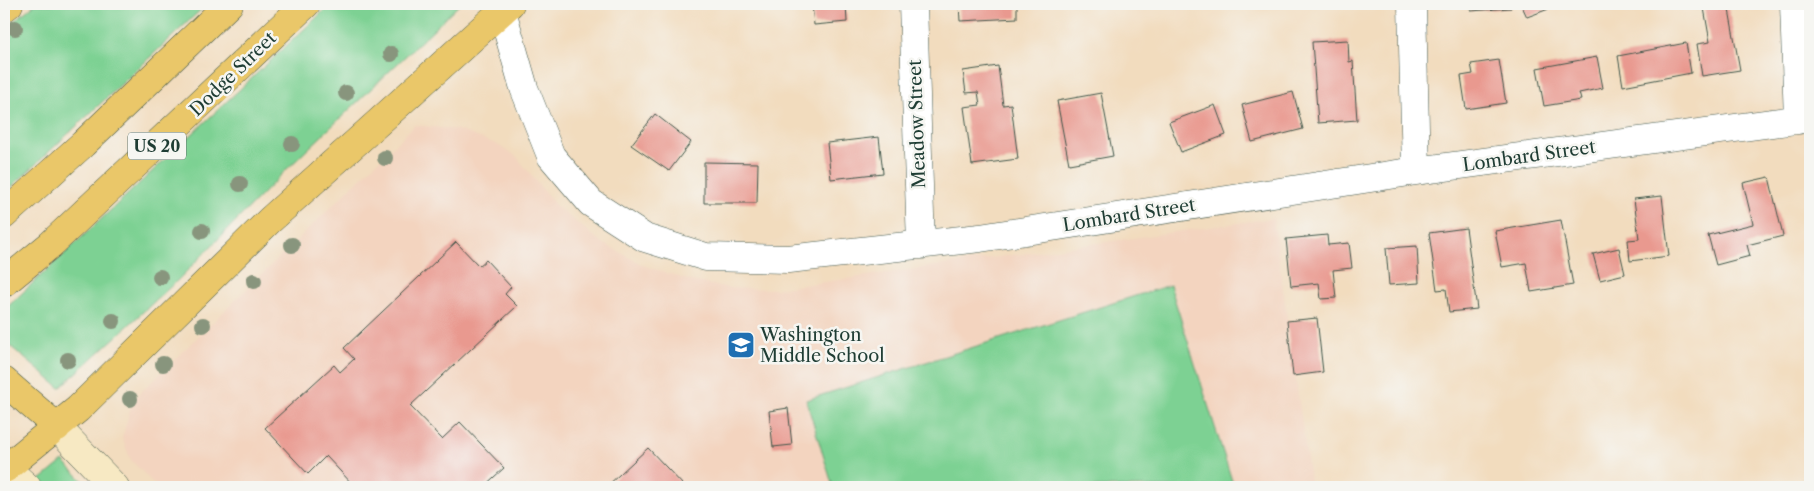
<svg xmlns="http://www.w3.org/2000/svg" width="1814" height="491" font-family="'Libre Caslon Text',serif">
<rect width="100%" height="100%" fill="#f6f6f2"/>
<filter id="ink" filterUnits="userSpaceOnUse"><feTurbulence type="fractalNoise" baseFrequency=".02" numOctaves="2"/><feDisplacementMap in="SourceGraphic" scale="10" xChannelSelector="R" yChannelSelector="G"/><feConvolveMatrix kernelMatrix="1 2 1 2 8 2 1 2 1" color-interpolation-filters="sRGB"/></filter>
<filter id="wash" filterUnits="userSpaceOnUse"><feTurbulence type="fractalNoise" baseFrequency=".0096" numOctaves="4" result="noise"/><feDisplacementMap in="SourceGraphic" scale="20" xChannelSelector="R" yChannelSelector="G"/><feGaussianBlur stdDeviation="1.12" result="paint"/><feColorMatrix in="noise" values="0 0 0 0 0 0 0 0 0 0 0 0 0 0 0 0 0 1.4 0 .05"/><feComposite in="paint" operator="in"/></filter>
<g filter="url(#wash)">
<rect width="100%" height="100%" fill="#f2dcbe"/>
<path fill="#f3d4bf" d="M415,125L458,130L496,144L516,156L556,206L601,242L645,266L670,274L691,281L730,288L775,289L1273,218L1311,487H157L131,460L122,438L133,400Z"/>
<path fill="#7dd193" stroke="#4e8764" d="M35,4H207L4,194V29Z
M331,4L459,5L286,170L179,279L60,388L4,341V310Z
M1170,285L1234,487H833L806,400Z
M63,461L89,487H47L39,481Z"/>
<g id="blocks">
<path fill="#e9998f" d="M812,4H846L847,22L814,25Z
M959,4H1017V18L960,21Z
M1470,4H1510L1511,8L1471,11Z
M1521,4H1553L1554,7L1527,17Z
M1728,4L1740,70L1702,76L1697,44L1710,42L1704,8Z
M1348,40L1349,62L1353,61L1357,120L1318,123L1312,42Z
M1686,43L1691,73L1623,86L1618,56Z
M1597,57L1603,88L1579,93L1581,100L1544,106L1537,68Z
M1499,60L1506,103L1466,109L1461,76L1473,74L1471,64Z
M998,66L1003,105L1011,104L1018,159L972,165L964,107L980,105L978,92L966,93L963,71Z
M1293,92L1303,129L1252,142L1242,105Z
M1101,93L1113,156L1069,164L1057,101Z
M1215,105L1226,135L1181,152L1169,122Z
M655,114L691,142L669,171L631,145Z
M879,137L883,173L831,179L827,143Z
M704,162L758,163L757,203H704Z
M1769,177L1783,236L1747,245L1750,256L1716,265L1708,235L1753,224L1743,183Z
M1662,196L1669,256L1630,261L1628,240L1639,239L1634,199Z
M1561,220L1573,285L1531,292L1526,263L1502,267L1495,231Z
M1466,228L1477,309L1449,312L1446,289L1437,290L1429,233Z
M1327,235L1328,245L1349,243L1352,268L1333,270L1336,298L1321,299L1319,283L1291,286L1286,239Z
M456,242L479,266L486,260L511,287L505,294L517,306L410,406L442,439L460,422L504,468L483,487H355L326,456L308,474L265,428L334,365L340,372L354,359L344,348Z
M1417,246L1419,283L1389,285L1386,248Z
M1619,248L1625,274L1600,280L1593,254Z
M1317,318L1323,372L1293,376L1287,321Z
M788,408L792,445L773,447L769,411Z
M648,448L685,487H606Z"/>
</g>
</g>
<g filter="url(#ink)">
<use href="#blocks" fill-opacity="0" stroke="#3f5549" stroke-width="1"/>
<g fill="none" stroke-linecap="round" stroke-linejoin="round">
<defs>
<path id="street" d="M913,4L921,245
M1412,4L1416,171
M1794,4L1798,120
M502,11L524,88L551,156L591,203L645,238L706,257L788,259L980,238L1416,171L1810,118"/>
<path id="secondary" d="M57,427L115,487
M6,468L27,487"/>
<path id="primary" d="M4,8L9,4
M4,381L57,427
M4,466L6,468L78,409L269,221L502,11"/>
<path id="highway" d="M502,11L510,4
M4,215L83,144L229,4
M4,283L50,245L306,4
M4,469L6,468"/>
</defs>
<use href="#street" stroke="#3f5549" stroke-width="29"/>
<use href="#secondary" stroke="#3f5549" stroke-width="29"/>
<use href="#primary" stroke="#3f5549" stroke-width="29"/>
<use href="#highway" stroke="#3f5549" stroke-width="29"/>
<use href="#street" stroke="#fff" stroke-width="28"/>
<use href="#secondary" stroke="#f7e9c3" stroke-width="28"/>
<use href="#primary" stroke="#eac769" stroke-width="28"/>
<use href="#highway" stroke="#eac769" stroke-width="28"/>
</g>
<g fill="#88957d">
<circle cx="15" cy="28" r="8"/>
<circle cx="391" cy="54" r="8"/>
<circle cx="346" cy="93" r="8"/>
<circle cx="292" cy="144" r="8"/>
<circle cx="385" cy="158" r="8"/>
<circle cx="240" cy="184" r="8"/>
<circle cx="202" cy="231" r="8"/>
<circle cx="292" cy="245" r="8"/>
<circle cx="160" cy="277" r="8"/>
<circle cx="254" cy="281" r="8"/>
<circle cx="113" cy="321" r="8"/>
<circle cx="203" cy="325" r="8"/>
<circle cx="68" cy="360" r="8"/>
<circle cx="163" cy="364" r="8"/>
<circle cx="130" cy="399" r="8"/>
</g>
</g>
<defs>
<symbol id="school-square" viewBox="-11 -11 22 22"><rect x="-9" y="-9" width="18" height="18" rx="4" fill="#1f6fb2" stroke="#f6f6f2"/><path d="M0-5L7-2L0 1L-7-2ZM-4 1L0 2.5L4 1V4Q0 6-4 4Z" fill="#fff"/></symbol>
</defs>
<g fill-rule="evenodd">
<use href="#school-square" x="725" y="329" width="32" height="32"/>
</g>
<g text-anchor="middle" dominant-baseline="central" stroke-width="5" stroke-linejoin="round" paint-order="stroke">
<rect fill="#f6f6f2" stroke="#60746d" stroke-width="1" x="128" y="132.5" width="58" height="27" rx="4"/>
<g font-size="16" font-weight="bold" fill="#1f3d34">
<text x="157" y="146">US 20</text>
</g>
<g font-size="18" fill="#1f3d34" stroke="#f6f6f2">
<text transform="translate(233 74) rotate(-44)">Dodge Street</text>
<text transform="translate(917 124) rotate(-92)">Meadow Street</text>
<text transform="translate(1529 156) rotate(-8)">Lombard Street</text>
<text transform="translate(1129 215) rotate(-9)">Lombard Street</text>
</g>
<g font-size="18" fill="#1f3d34" stroke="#f6f6f2" text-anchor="start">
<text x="760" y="335">Washington<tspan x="760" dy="21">Middle School</tspan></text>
</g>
</g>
<rect width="1814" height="491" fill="none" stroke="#f6f6f2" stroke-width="20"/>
</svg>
